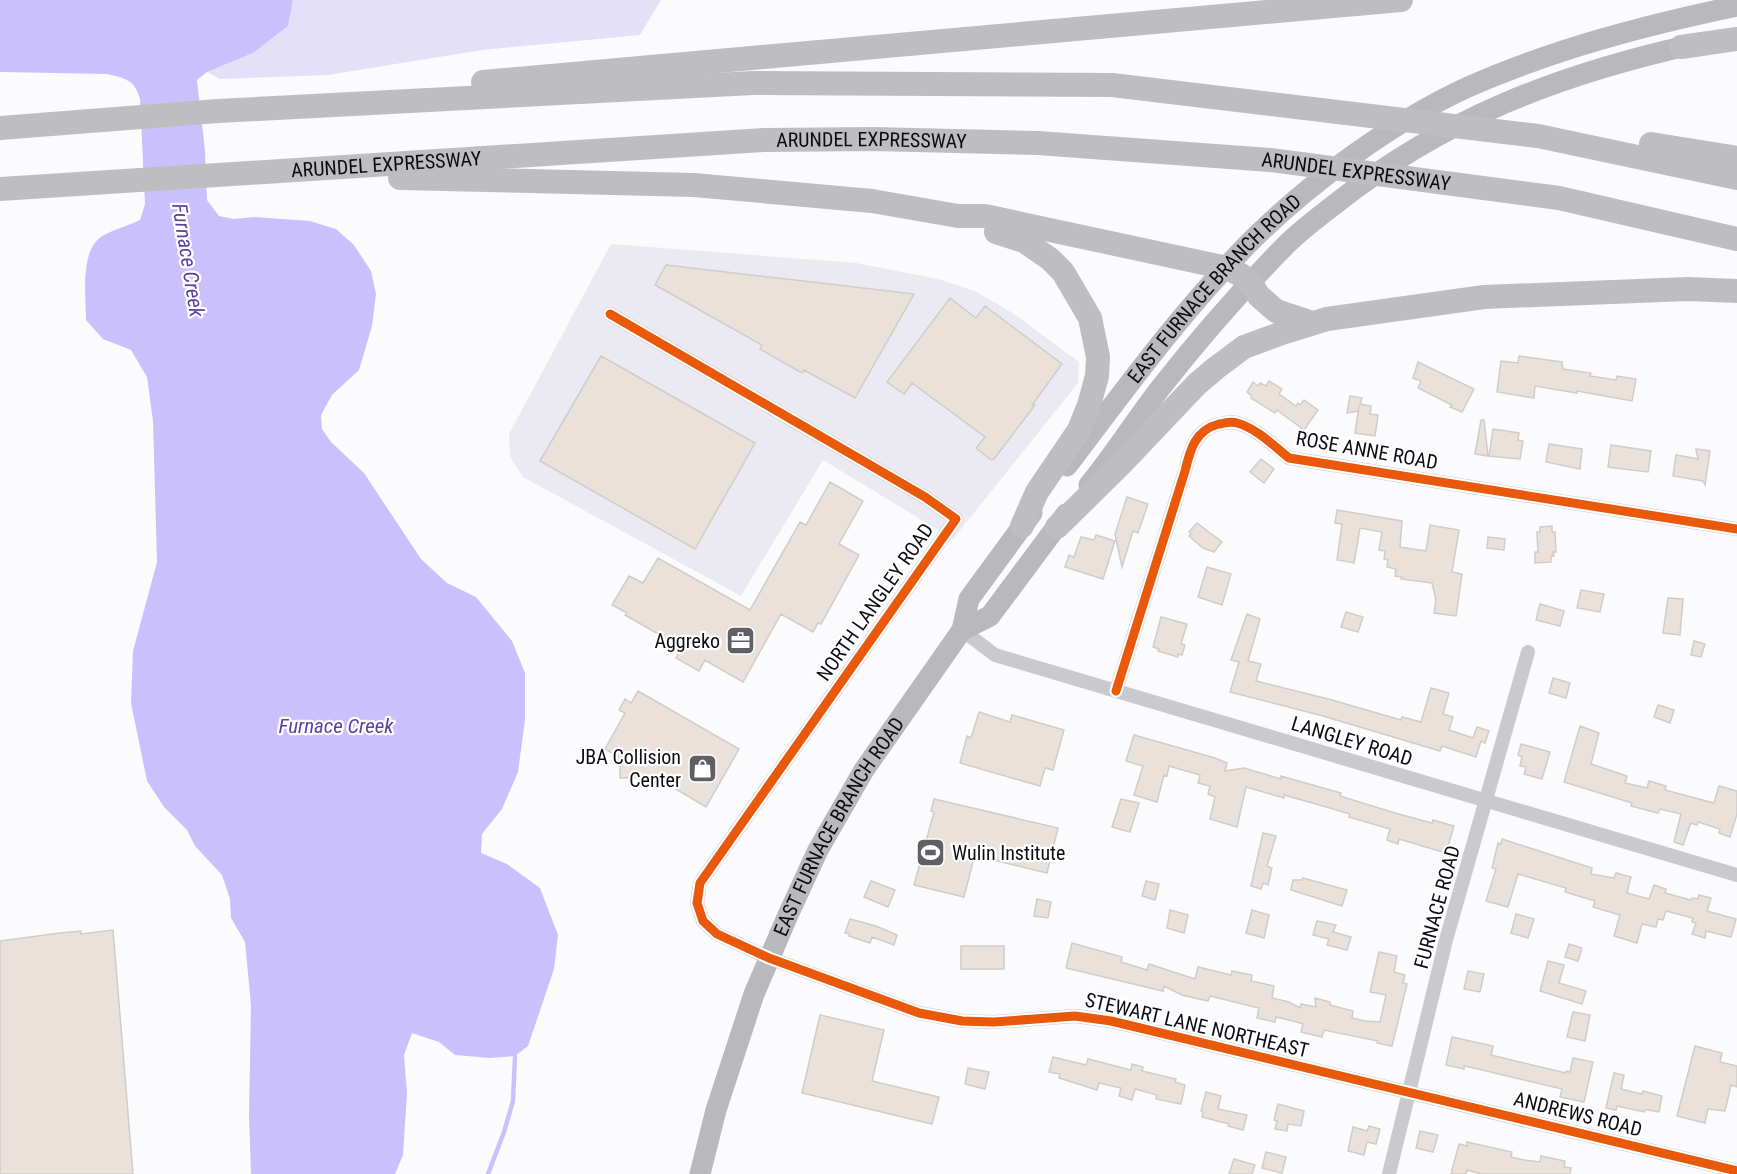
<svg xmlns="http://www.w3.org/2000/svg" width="1737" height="1174" font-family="'Roboto Condensed',sans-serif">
<rect width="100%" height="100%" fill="#fbfafd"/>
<path fill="#ebeaf2" d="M611,244L856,263L938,279L975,291L1014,314L1079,362L1078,383L953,539L823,460L741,596L523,477L510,457L509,434Z"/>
<path fill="#e4e0f8" d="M293,0H661L640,35L482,50L328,75L220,79L207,72L253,53L288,26Z"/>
<path fill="#cbc0fe" d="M0,0H293L288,26L253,53L207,72L197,80L205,151L207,200L219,216L234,219L253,217L310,221L336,229L354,245L371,271L376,294L372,326L359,370L332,395L321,415L322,429L331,442L364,473L421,559L447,583L476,597L512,641L525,673V720L518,772L502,809L482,834L481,853L507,864L540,888L558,935L554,969L528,1046L515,1056L490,1058L455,1055L439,1042L412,1033L404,1055L407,1093L403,1155L395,1174H251L249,1116L251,1005L245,942L231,918L230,899L222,875L195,846L187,830L164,807L147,781L131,703L133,651L157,562L153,421L147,377L131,350L103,339L86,320C86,296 79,248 104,235C115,229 128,226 140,220L145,204L140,99C135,80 125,78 107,74L0,72Z"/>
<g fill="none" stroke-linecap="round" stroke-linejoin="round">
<path stroke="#cbc0fe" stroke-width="4.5" d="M488,1174L504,1132L513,1101L515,1056"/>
</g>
<path fill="#eae1db" stroke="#d0ccca" stroke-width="1.5" d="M666,265L821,283L914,294L855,398L804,370L802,373L760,349L762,345L655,285Z
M950,298L976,318L985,306L1062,364L1032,405H1035L994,459L991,460L976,448L985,437L912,383L904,394L887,382Z
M601,356L755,443L695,549L540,461Z
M1519,356L1562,362L1563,369L1591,373L1590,376L1616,380L1617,376L1636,379L1632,401L1577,391V393L1535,386L1534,398L1497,392L1501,361L1518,363Z
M1418,362L1474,389L1462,412L1450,407L1452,405L1418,388L1421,381L1413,378Z
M1269,381L1282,389L1279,394L1296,406L1298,403L1300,405L1304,400L1318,410L1304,430L1277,410L1275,413L1251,398L1252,396L1247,392L1253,382L1258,386L1260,383L1266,386Z
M1350,396L1362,398L1360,404L1371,406L1370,414L1378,415L1375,436L1355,433L1359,406L1358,411L1347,413Z
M1481,420H1484L1488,456L1475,454Z
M1493,429L1519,433L1518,440L1523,441L1520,459L1489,456Z
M1549,444L1582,449L1580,469L1546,462Z
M1611,445L1651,451L1648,472L1608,467Z
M1696,449L1710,451L1705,485L1703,481L1673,476L1676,455L1698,459Z
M1261,459L1274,469L1264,483L1250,472Z
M830,482L863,501L839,544L859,555L821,624L818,623L813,632L781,614L743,682L705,660L699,671L676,658L681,647L625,615L627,613L612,605L629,576L643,583L658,558L750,610L800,522L806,525Z
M1127,497L1148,504L1138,533L1133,531L1122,567L1115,534Z
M1337,510L1402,521L1400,547L1426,551L1430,525L1459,530L1452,572L1462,574L1456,616L1434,613L1436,600L1432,583L1401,579L1402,577L1395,576L1396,569L1387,567L1388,560L1384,559L1385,551L1379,550L1382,532L1360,528L1354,563L1337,560L1342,524L1335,523Z
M1197,523L1222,542L1214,552L1203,548L1189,536L1191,534L1189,532Z
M1552,526V532H1555L1556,552H1553L1554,556H1551V562L1535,563V552H1538L1537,532H1540V527Z
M1096,535L1115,541L1103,579L1065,567L1069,555L1074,557L1081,537L1094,540Z
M1488,537L1505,539L1504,550L1487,548Z
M1207,567L1231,574L1222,605L1198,597Z
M1581,590L1604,594L1600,612L1577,608Z
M1668,598L1683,599L1680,635L1663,633Z
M1540,604L1564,611L1560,626L1536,620Z
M1346,612L1363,617L1358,632L1341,627Z
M1247,614L1260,619L1248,661L1261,664L1256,681L1332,700L1401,720L1402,717L1421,722L1431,688L1449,693L1443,714L1453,717L1449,730L1473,738L1477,727L1489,731L1485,743L1481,741L1476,757L1442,746L1440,751L1323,716L1230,692L1239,662L1231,660Z
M1161,617L1187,624L1181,644L1185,645L1182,655L1178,654V657L1158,651L1159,649L1153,647Z
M1694,641L1705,644L1701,657L1691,655Z
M1553,678L1570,683L1566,698L1549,693Z
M638,691L739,749L706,807L656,777L620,778V758L605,749L625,713L619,710L625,699L631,703Z
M1658,705L1674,710L1670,723L1654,717Z
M979,712L1010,722L1012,715L1064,730L1053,770L1045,768L1040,786L960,763L967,736L971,738Z
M1580,726L1599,733L1591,764L1627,776L1625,783L1647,788L1649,781L1666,786L1665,790L1714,803L1719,786L1737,791V814L1730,837L1719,833L1720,829L1698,822L1697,825L1691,823L1683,845L1674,842L1681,814L1660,809L1658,813L1631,806L1632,803L1564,782Z
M1134,735L1215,758L1227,763L1225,771L1244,768L1281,779V776L1341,793L1340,796L1395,813L1432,823L1433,820L1454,826L1446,853L1399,839L1398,844L1387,840L1390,829L1349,817L1350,814L1323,806L1284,795V798L1246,787L1237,827L1210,819L1215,797L1208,794L1210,786L1198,783L1200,775L1169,766L1167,776L1164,775L1157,802L1134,795L1143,766L1126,761Z
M1521,744L1550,752L1542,779L1524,774L1526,767L1520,766L1522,757L1518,755Z
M934,799L1058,828L1047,873L989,859V861L974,858L964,897L914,885L934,812L931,811Z
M1121,799L1139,803L1130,832L1112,827Z
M1263,833L1276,836L1267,866L1272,868L1268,885L1263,883L1261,889L1251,886Z
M1502,839L1592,868L1591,874L1614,878L1616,873L1631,877L1627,893L1649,899L1654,885L1666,889L1665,893L1691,900L1692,898L1698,899L1699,895L1711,898L1707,911L1736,919L1731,937L1706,931L1705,938L1692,934L1696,923L1692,922L1693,918L1666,911L1663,920L1658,919L1656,927L1642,924L1637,943L1614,936L1620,915L1593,907L1595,901L1565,892L1566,888L1518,874L1508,907L1486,901L1496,869L1492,868L1498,843L1501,844Z
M1303,878L1347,890L1342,906L1291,890L1293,880H1302Z
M871,881L895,890L888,907L864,897Z
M1146,881L1159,884L1155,900L1142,896Z
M1037,899L1051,902L1048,918L1034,916Z
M1170,910L1188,915L1184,933L1167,928Z
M1252,910L1269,915L1264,938L1246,933Z
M1516,914L1534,919L1528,938L1511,933Z
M850,919L876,926L897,935L894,945L872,937L870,943L849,936L850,934L845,933Z
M1317,921L1336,925L1333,932L1351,937L1347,950L1327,945L1329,939L1313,935Z
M113,930L133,1174H0V941L60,933L81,931V934Z
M1072,943L1122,957L1121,962L1147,970L1149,964L1195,979L1198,967L1231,975L1232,971L1252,975L1251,981L1274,986L1272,998L1289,1002L1300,1008L1301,1004L1316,1007L1315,998L1330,1002V1005L1353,1011L1352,1018L1365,1021L1380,1022L1386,995L1370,992L1379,952L1397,956L1394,972L1405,975L1403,983L1407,984L1392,1046L1377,1043L1378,1041L1324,1030L1322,1037L1301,1032L1303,1024L1297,1022L1276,1017L1275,1022L1257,1018L1259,1008L1210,996L1208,1001L1182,995L1164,986L1163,991L1066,968Z
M1569,944L1582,948L1578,961L1565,957Z
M961,946H1004V969H961Z
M1548,961L1564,965L1559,983L1586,991L1582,1004L1540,991Z
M1468,971L1484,974L1480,992L1464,989Z
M1573,1012L1590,1015L1585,1041L1567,1037Z
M820,1015L884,1030L872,1081L939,1097L932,1124L802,1093Z
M1452,1037L1493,1046L1491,1055L1566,1073V1071L1570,1072L1573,1058L1593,1062L1584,1102L1560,1097L1562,1089L1478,1069L1464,1066V1069L1446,1065Z
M1695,1046L1722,1053L1720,1062L1737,1066V1087L1731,1085L1725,1111L1708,1109L1705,1123L1677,1116Z
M1053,1057L1086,1065L1088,1059L1131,1070L1132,1064L1143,1067L1142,1071L1176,1079L1175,1082L1185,1085L1181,1104L1156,1099L1157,1095L1135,1089L1132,1100L1119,1096L1121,1088L1099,1083L1097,1090L1059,1078L1060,1074L1049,1072Z
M968,1068L989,1072L985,1089L965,1084Z
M1614,1073L1624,1075L1621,1089L1642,1094L1643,1091L1662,1096L1659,1112L1648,1110H1645L1644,1112L1617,1106L1616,1110L1606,1108Z
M1206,1092L1221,1096L1218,1109L1247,1115L1243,1130L1228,1126L1229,1124L1202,1117L1203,1112L1201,1111Z
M1278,1104L1304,1111L1301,1126L1288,1124L1287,1131L1275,1129L1277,1121L1274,1120Z
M1369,1126L1380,1129L1376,1144L1367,1142L1364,1155L1348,1151L1353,1127L1367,1131Z
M1420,1131L1438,1135L1433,1152L1416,1148Z
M1467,1142L1512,1152L1511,1157L1524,1160L1540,1162L1541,1156L1565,1161L1564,1167L1571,1168L1570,1174H1482L1467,1170L1466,1174H1451L1459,1144L1467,1146Z
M1266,1152L1286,1157L1282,1173L1262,1168Z
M1234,1159L1255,1165L1252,1174H1229Z"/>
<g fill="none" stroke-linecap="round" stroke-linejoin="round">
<path stroke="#cac9cd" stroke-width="14" d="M610,314L925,497L956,519L700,883L697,903L703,921L717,934L769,958L919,1013L962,1021L994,1022L1075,1016L1111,1021L1737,1171
M962,630L995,655L1737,875
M1116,691L1185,471C1190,450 1195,430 1219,424C1225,423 1231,421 1237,423C1256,428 1274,446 1289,458L1737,529
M1389,1174L1446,940L1528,652"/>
<g stroke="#b9b9bc" stroke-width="21">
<path id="s1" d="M1067,466C1126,388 1184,308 1254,238C1312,181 1394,121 1468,87C1554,49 1646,25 1737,6"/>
<path d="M1089,485C1115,453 1137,418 1162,386C1199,339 1240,292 1282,249C1297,233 1316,219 1334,205C1443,118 1560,74 1695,44"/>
<path d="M962,630L990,616L1066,514"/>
<path id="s2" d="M700,1174L716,1110L754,994L788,915L818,850L864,770L962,630L969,599L1032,513"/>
</g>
<g stroke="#bebec1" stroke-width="24">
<path d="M1681,47L1737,39"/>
<path d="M483,82L1401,0"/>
<path d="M0,128L218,111L753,83L1112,85L1538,136L1737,178"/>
<path d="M1651,144L1737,158"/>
<path d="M400,178L694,185L872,201L958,216H985L1227,268L1241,275L1251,284L1259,296L1276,311L1312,323"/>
<path id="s3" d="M0,189L764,140L873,139L1038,143L1270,160L1559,198L1737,239"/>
<path d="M996,232L1024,241L1050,259L1063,272L1090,318L1098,357L1097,376L1089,405L1079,430L1037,492L1022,526"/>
<path d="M1057,527L1121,464L1197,384L1216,368L1244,347L1282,333L1327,319L1484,297L1688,289L1737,291"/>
</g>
<defs>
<path id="cycleway" d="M610,314L925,497L956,519L700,883L697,903L703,921L717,934L769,958L919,1013L962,1021L994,1022L1075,1016L1111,1021L1737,1171
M1116,691L1185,471C1190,450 1195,430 1219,424C1225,423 1231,421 1237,423C1256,428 1274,446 1289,458L1737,529"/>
</defs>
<use href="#cycleway" stroke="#fff" stroke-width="13"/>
<use href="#cycleway" stroke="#e8590c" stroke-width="9"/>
</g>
<defs>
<symbol id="office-square" viewBox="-11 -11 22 22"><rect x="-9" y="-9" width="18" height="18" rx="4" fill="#605f66" stroke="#fff"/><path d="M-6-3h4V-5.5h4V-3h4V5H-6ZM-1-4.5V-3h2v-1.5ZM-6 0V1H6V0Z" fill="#fff"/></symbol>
<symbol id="shop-square" viewBox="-11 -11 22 22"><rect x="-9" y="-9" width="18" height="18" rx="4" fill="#605f66" stroke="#fff"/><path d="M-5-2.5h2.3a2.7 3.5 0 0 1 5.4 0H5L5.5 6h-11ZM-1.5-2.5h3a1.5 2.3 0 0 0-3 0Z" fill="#fff"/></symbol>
<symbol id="stadium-square" viewBox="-11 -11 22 22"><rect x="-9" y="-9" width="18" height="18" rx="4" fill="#605f66" stroke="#fff"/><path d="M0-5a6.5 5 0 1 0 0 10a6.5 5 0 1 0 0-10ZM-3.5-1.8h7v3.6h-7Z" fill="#fff"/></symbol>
</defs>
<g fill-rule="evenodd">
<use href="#office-square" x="724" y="624" width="33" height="33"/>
<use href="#shop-square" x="686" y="752" width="33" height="33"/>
<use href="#stadium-square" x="914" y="836" width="33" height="33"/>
</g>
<g text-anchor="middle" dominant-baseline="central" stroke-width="4.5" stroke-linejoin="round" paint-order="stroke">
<g font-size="20" fill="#0d0c14" stroke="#fff">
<text stroke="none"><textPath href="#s3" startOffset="873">ARUNDEL EXPRESSWAY</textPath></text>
<text stroke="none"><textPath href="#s3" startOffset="387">ARUNDEL EXPRESSWAY</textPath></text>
<text stroke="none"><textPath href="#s3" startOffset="1359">ARUNDEL EXPRESSWAY</textPath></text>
<text stroke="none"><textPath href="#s1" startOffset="231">EAST FURNACE BRANCH ROAD</textPath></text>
<text transform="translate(1367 450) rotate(10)">ROSE ANNE ROAD</text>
<text transform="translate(875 602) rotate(-55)">NORTH LANGLEY ROAD</text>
<text transform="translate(1352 741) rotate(17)">LANGLEY ROAD</text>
<text stroke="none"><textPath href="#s2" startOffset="376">EAST FURNACE BRANCH ROAD</textPath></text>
<text transform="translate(1437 907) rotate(-75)">FURNACE ROAD</text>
<text transform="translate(1197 1025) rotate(13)">STEWART LANE NORTHEAST</text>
<text transform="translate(1578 1114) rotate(14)">ANDREWS ROAD</text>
</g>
<g font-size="20" fill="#0d0c14" stroke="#fff" text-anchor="end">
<text x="720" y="641">Aggreko</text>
<text x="681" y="757">JBA Collision<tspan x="681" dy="23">Center</tspan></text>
<text x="952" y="853" text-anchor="start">Wulin Institute</text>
</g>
<g font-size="21" font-style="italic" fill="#5b3fa3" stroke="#fff">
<text transform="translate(188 260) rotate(81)">Furnace Creek</text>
<text x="336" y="726">Furnace Creek</text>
</g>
</g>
</svg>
